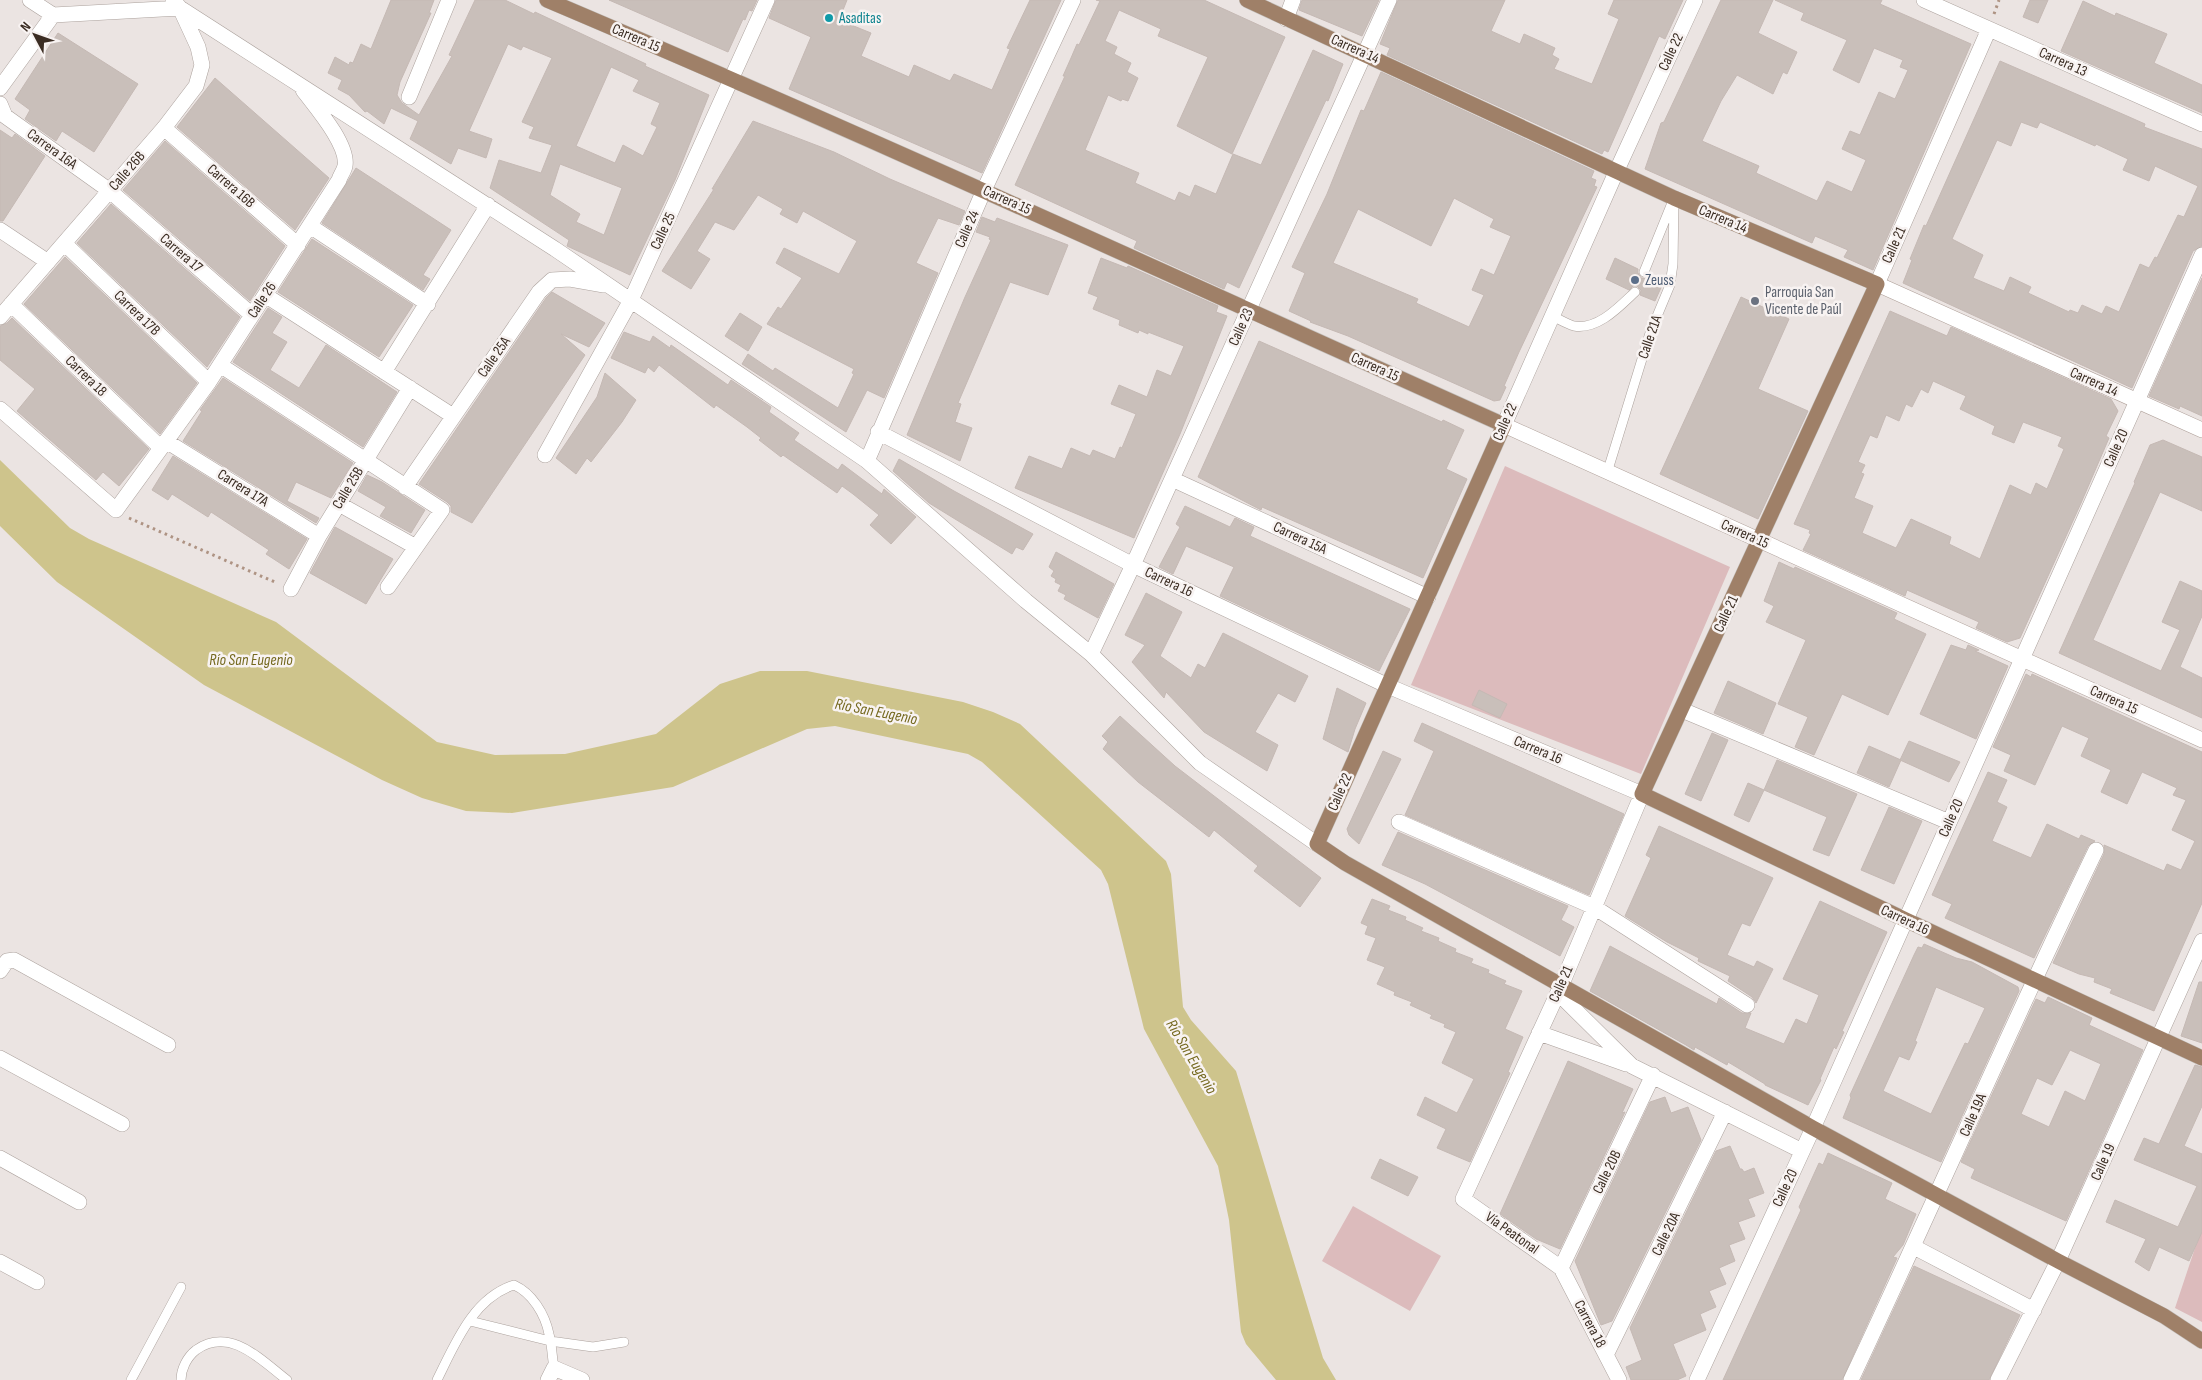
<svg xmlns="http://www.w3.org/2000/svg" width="2202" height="1380" font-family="'Sofia Sans Condensed',sans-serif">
<rect width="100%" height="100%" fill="#ebe4e2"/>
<path fill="#dcbbbc" d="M1505,466L1730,567L1641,774L1411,685Z
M1353,1206L1441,1256L1410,1311L1322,1261Z
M2202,1227V1322L2175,1308Z"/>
<path fill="#cec48c" d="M0,460L70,528L89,539L276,622L437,742L495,755L565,754L656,734L720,684L760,671H807L963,702L993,712L1020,724L1166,861L1171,874L1183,1007L1191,1020L1236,1071L1323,1358L1336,1380H1276L1246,1344L1241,1332L1229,1220L1218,1166L1144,1029L1108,884L1101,870L982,762L968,754L835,726L807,729L673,787L512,813L466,811L422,798L382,780L204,685L57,582L0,526Z"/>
<path fill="#c9bfba" stroke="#c5b9b4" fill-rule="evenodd" d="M391,0H434L429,13H431L400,82L397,95L402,103L419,115L452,56L449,55L475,0H505L534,14L535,12L646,64L645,66L709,95L675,180L630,275L567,246L569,240L490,188L499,160L541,173L552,145L529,138L534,127L522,122L552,58L523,46L521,50L508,44L469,131L492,139L486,158L458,148L451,164L410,139L418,121L391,108L384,124L367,111L365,112L349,95L338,89L342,80L328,73L335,57L349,65L350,62L353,63L361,44L371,49ZM611,67L639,80L633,91L660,103L651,124L657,127L643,156L623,145L615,163L576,146ZM560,164L622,188L604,235L576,222L580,214L550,195Z
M609,0H757L752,11L749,10L745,20L743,19L728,52Z
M776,0H847L839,20L871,33L861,56L909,77L914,65L950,81L954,74L992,90L1010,49L1007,48L1030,0H1061L982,173L789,89L811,37L769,18Z
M1096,0H1204L1285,37L1232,154L1177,126L1208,57L1158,36L1161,29L1119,10L1105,41L1117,47L1114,54L1131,63L1127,72L1138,78L1128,101L1122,99L1121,101L1108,95L1085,150L1139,173L1135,183L1175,201L1179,192L1190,197L1195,185L1216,194L1233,154L1261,165L1313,50L1343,64L1328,101L1326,100L1239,288L1227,282L1224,289L1134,248L1137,241L1015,185L1065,76H1063L1071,58L1077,44L1079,45L1100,1Z
M1302,0H1379L1362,36L1299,10Z
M1398,0H1505L1491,31L1520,44L1524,34L1555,48L1552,55L1559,59L1554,69L1592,84L1619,19L1608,14L1614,0H1683L1665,39L1659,36L1608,152L1604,150L1602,154L1387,55L1390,48L1380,44Z
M1721,0H1773L1758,33L1797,52L1787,74L1783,72L1773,94L1737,75L1721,101L1702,141L1759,166L1756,173L1817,201L1827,181L1852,192L1866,160L1842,149L1850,131L1860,135L1879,92L1895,99L1908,70L1900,67L1903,60L1874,48L1859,83L1833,70L1847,40L1801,20L1804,13L1775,0H1882L1880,4L1971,44L1873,270L1844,257L1848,250L1815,236L1812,243L1645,169L1661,123L1664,122Z
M2030,0H2048L2038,23L2023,17Z
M2083,1L2115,16L2116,13L2167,34L2154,63L2202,85V113L2061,51Z
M58,33L138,84L94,152L62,131L56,141L25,119L30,110L15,99Z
M2000,61L2127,116L2145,124L2144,127L2202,149V246L2193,251L2132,388L1903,283L1912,260L1910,259L1924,225L1926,226ZM2021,122L2037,128L2040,122L2095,146L2096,144L2128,159L2123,170L2149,181L2155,166L2198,186L2184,217L2178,215L2157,258L2155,257L2149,268L2140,264L2119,312L2106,306L2102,314L2082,305L2078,313L2070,310L2069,312L2028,293L2031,287L2010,277L2004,291L1973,278L1983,255L1952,239L1997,140L2011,146Z
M1381,72L1594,171L1591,178L1596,180L1594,186L1597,187L1519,352L1504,386L1506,387L1500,400L1494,401L1348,336L1310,322L1311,321L1289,311L1305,273L1292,267L1327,194L1361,110L1364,111ZM1454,198L1494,219L1490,227L1511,236L1494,275L1481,269L1472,290L1484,295L1469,327L1416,303L1418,299L1333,263L1358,209L1431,246Z
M215,78L329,178L295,230L177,127Z
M753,121L834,152L890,179L965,211L959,225L938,218L916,263L938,273L884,398L867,390L846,432L742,364L748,354L773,371L775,368L838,408L854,374L852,373L854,369L767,324L778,307L781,309L802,278L776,263L784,248L839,274L857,241L803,211L797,223L780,214L783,209L758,195L734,230L715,222L697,251L710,259L691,289L662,271L714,189H712Z
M0,130L12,138L15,134L45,156L3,221H0Z
M165,141L285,246L250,301L123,190Z
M356,168L451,230L423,275L430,279L423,290L322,223Z
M111,204L240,317L207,367L77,243Z
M982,217L995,222L997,218L1068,245L1048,295L1010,282L958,403L961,404L955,422L972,428L960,461L907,435L965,297L991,240L989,239L990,237L976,232Z
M312,239L413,305L379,357L278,292Z
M65,257L197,383L160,434L24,304Z
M1101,258L1127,268L1128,266L1218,306L1216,312L1227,316L1180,434L1134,538L1015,488L1029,456L1062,469L1071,448L1090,456L1093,450L1115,459L1120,447L1122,448L1136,414L1111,404L1119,385L1147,397L1157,370L1171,376L1184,346L1148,332V334L1139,330L1138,333L1119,325L1120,320L1093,309L1098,297L1088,293Z
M1615,258L1638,269V273L1641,278H1645L1650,274L1664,281L1655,301L1640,295L1641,290L1637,286H1633L1629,290L1606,279Z
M2202,278V416L2180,406L2179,409L2149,396Z
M552,292L605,323L589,347L561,334L585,355L472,523L451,512V506L447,502L419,484L546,298Z
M1741,297L1789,319L1758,389L1808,411L1758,519L1660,474Z
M268,308L282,317L272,333L287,342L270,370L299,388L326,345L397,392L363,447L233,362Z
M1890,311L1947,336L1951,327L2111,399L2118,411L2106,436L2109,438L2081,503L2020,638L2007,642L1976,628L1979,622L1907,590L1905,596L1803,550L1811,534L1809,533L1810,530L1794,524ZM1933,381L1966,396L1960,409L1995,426L1992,434L2014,443L2023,422L2062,437L2058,446L2064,449L2047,489L2036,483L2031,495L2010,485L1980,559L1949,544L1951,537L1911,519L1896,548L1862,533L1873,506L1854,498L1864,474L1861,473L1865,465L1858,462L1870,435L1877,438L1886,415L1899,421L1906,404L1912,407L1921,389L1928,393Z
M740,313L762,327L748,351L725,336Z
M12,318L149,449L119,486L103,472L96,480L17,411L35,389L0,360V326L7,323Z
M624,332L650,342L653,336L670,348L671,345L728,385L731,380L771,407L769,412L799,433L794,440L838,470L842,464L882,494L884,489L916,517L891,544L870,525L879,515L853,494L842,486L837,493L783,455L781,457L759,440L761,438L747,427L716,405L714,408L659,365L654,372L648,367L645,373L611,358Z
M1259,341L1442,422L1443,420L1464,430L1446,469L1467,479L1423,578L1262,507L1261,510L1198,477Z
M605,373L636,400L622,422L591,462L587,458L576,474L556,458L597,397Z
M223,378L353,463L331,498L296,482L287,501L319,518L316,523L183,441L202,411L200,410Z
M2163,440L2202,457V511L2160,492L2093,640L2161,671L2180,630L2162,622L2180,581L2202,591V616L2180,667L2202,678V718L2059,653L2135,483L2134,482L2150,445Z
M173,456L307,539L289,569L266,554L269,550L211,512L208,517L172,494L168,500L152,490Z
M899,459L954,491L1033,534L1023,550L1016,547L1012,554L929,503L893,471Z
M367,475L382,482L425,510L411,533L380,516L386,507L358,491Z
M1185,506L1230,527L1235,518L1254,527L1250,536L1410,609L1379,671L1220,596L1234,567L1186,546L1173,574L1159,567L1180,527L1176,524Z
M335,527L393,559L366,604L310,573Z
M1056,552L1114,584L1098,618L1064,599L1066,595L1058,591L1061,585L1055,582L1056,579L1051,576L1054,571L1049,567Z
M1779,562L1794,569L1795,567L1897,613L1894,619L1926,634L1888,715L1842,694L1814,755L1795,747L1808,717L1778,704L1806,640L1766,622L1774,606L1764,601Z
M1146,593L1182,612L1160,656L1191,678L1198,664L1205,668L1223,633L1308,676L1295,702L1278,693L1255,732L1278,745L1267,771L1204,732L1166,692L1164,698L1132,662L1145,645L1125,635Z
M1951,645L1966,650L1968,645L1979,650L1975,651L2008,666L1976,739L1920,714Z
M2026,674L2031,677L2032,674L2202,752V903L2154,1011L2110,993L2112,989L2094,982L2095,978L2079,974L2053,963L2104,854V845L2164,871L2167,864L2181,870L2195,841L2172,830L2186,800L2173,795L2177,788L2142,772L2127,804L2101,792L2111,770L2081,756L2089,738L2062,726L2035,785L2004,771L2011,755L1993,747Z
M1728,681L1776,703L1763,734L1714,713Z
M1337,688L1366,703L1355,729L1348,752L1323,739Z
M1479,690L1507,704L1500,718L1472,705Z
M1120,716L1175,766L1321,878L1300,907L1254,871L1258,866L1237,849L1214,830L1209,837L1138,782L1103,749L1108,742L1102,736Z
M1422,723L1624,814L1589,895L1405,815L1434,751L1414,741Z
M1712,733L1728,740L1701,801L1685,794Z
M1909,741L1960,762L1949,782L1900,760Z
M1869,746L1901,760L1889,787L1857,773Z
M1383,751L1401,759L1359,844L1349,835L1347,829Z
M1777,760L1857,794L1829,856L1813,850L1827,817L1764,790Z
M1988,772L2007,780L1997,802L2007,807L1992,841L2031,858L2047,824L2079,839L2081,835L2095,841L2088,846L2034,958L1945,918L1952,904L1932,895Z
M1748,783L1764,790L1749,822L1734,815Z
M1889,807L1922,821L1894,884L1861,870Z
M1659,826L1773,878L1750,926L1742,923L1727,955L1754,967L1757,961L1773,969L1756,1003L1752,997L1728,981L1730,976L1698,961L1699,958L1667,942L1625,916L1651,858L1646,855Z
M1398,832L1568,906L1561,920L1574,927L1560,956L1425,884L1382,865Z
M1372,899L1390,906L1388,910L1406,917L1405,920L1423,928L1421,931L1439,938L1438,941L1456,949L1455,952L1473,959L1471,963L1489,970L1488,973L1506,981L1504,984L1522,991L1505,1029L1523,1037L1508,1072L1510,1073L1470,1162L1437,1148L1446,1129L1417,1115L1425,1097L1457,1113L1474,1079L1442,1063L1456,1032L1444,1027L1445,1024L1430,1018L1432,1015L1410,1005L1412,1002L1394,995L1395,992L1377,984L1385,967L1367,960L1376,938L1365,934L1368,926L1361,923Z
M1820,901L1887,932L1842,1031L1844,1032L1836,1049L1834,1047L1820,1079L1821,1080L1808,1105L1765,1085V1084L1728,1062L1727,1065L1695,1047L1694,1050L1686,1045L1590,991L1610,946L1717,1004L1719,998L1742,1013H1751L1745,1028L1784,1044L1796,1019L1807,1024L1819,995L1783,979Z
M1924,944L1956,958L1972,962L2018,987L2019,991L1941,1162L1843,1118L1851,1098L1850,1095L1914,955L1918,947L1922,948ZM1936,987L1985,1008L1968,1044L1965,1043L1931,1114L1883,1091L1899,1056L1909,1060L1917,1042L1915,1041Z
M2199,982H2202V1043L2181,1036Z
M2048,997L2092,1018L2089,1025L2143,1050L2066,1221L1971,1178L1975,1169L1961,1162L2036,999L2045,1003ZM2070,1050L2101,1064L2085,1101L2065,1091L2049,1127L2021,1114L2037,1078L2052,1085Z
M1568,1061L1633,1089L1622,1113L1625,1112L1560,1249L1536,1239L1500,1214Z
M2195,1065L2202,1067V1106L2184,1146L2202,1154V1232L2189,1261L2159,1247L2149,1271L2135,1262L2146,1239L2106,1222L2115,1200L2178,1227L2197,1186L2134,1160L2144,1138L2159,1144Z
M1665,1097L1671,1113L1688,1107L1701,1140L1612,1321L1601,1325L1575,1261L1650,1102Z
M1730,1146L1740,1169H1742L1744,1172L1754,1168L1764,1193L1748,1199L1755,1216L1738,1222L1745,1239L1729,1245L1735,1261L1719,1268L1726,1284L1709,1291L1716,1307L1700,1314L1706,1330L1673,1344L1686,1376L1677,1380H1631L1626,1367L1642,1360L1630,1328L1716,1151Z
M1828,1153L1892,1183L1885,1199L1916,1214L1903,1245L1893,1257L1897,1258L1842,1380H1723L1801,1210L1799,1207L1819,1163L1823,1165Z
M1380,1159L1418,1177L1408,1196L1371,1178Z
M1914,1266L2020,1315L1989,1380H1861Z"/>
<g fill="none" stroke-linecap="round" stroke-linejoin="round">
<defs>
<path id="lane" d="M1644,272L1672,203
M1552,316C1559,319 1567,324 1574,326C1598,330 1619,307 1635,292
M1607,473L1650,333L1670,285L1673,264L1674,198
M470,1321L550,1341L593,1347L624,1342
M131,1380L181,1287
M181,1380C181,1369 187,1357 196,1350C230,1326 261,1360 287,1380
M437,1380C455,1344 473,1298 514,1285C532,1293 545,1314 549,1334C552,1345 552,1357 554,1368"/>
<path id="street" d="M30,0L53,15
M173,0L180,8L555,249L867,461L1026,601L1091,654L1200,763L1317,844
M1924,0L2202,124
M1286,19L1293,0
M0,88L53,15L180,8L198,47L202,65L196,86L164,128L0,317
M409,97L449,0
M0,104L5,116L110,191L252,315
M164,128L298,245
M310,226L428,304
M0,230L48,262
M65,244L209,382
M1877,284L1989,29
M265,295L453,416
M11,304L161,448
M220,365L442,510L388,587
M384,372L488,205
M0,409L116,510L209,382L339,180C340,176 344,171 345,166C349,145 315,106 303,90
M1504,425L1617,170L1695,0
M878,432L1133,565L1388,686L1642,794L1561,986L1463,1199L1561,1268L1619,1380
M166,441L319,536
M545,455L631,300L767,0
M867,461L984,190L1073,0
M1172,479L1428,597
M405,487L539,292L552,280L570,279L604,285
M339,504L416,547
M291,589L319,536L410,388
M1091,654L1133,565L1389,0
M1682,710L1949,822
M1399,822L1594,907L1747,1005
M0,971L7,961L14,960L168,1045
M1558,993L1632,1066L1802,1151
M1539,1033L1626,1064
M0,1058L122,1124
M0,1158L79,1202
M1914,1247L2034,1310
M0,1262L37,1282
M1561,1268L1653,1075
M1606,1355L1725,1112
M548,1380L554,1368L582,1380
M1697,1380L1813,1128L2202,255
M1851,1380C1934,1204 2011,1025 2096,850
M1998,1380L2058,1261L2202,941"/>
<path id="secondary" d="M1877,284L2202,430
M1504,425L2202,740"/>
<path id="primary" d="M547,0C868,136 1185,282 1504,425L1317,844L1345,863L1813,1128L2058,1261L2164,1316L2202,1341
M1247,0L1674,198L1877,284L1642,794L1906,920L2202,1058"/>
</defs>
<use href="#lane" stroke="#aca29d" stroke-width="10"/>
<use href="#street" stroke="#aca29d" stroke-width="16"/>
<use href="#secondary" stroke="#ae9f98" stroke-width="16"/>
<use href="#primary" stroke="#c4c0bd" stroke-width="16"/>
<path stroke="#ae9383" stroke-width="3" stroke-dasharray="2.5 4" stroke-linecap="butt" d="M1994,14L1999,0
M129,518L277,583"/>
<use href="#lane" stroke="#fff" stroke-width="9"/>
<use href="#street" stroke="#fff" stroke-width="15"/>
<use href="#secondary" stroke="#fff" stroke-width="15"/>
<use href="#primary" stroke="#9f8068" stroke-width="15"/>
</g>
<circle fill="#0f9aa8" stroke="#f8f3f2" stroke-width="2" cx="829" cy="18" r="5"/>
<circle fill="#5c6f8a" stroke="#f8f3f2" stroke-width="2" cx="1635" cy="280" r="5"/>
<circle fill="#6b7280" stroke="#f8f3f2" stroke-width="2" cx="1755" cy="301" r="5"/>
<g text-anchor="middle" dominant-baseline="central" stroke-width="5" stroke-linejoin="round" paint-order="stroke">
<g font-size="15" fill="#0d838f" stroke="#f8f3f2" text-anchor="start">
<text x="839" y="18">Asaditas</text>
</g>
<g font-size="15" fill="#3b2d23" stroke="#f8f3f2">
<text transform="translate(636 38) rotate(23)">Carrera 15</text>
<text transform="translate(1355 49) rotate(24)">Carrera 14</text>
<text transform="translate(1671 52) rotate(-65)">Calle 22</text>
<text transform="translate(2063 62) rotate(24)">Carrera 13</text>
<text transform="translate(52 149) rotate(36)">Carrera 16A</text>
<text transform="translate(127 171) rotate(-49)">Calle 26B</text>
<text transform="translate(231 186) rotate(41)">Carrera 16B</text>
<text transform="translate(1007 200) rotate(24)">Carrera 15</text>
<text transform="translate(1723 219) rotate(23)">Carrera 14</text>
<text transform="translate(967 229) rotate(-66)">Calle 24</text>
<text transform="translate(663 231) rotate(-65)">Calle 25</text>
<text transform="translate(1894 245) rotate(-66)">Calle 21</text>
<text transform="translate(181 253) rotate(41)">Carrera 17</text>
<text transform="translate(262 300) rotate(-57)">Calle 26</text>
<text transform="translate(137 313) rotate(44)">Carrera 17B</text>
<text transform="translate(1241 327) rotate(-66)">Calle 23</text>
<text transform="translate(1650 337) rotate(-71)">Calle 21A</text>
<text transform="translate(494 357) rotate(-55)">Calle 25A</text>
<text transform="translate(1375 367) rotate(24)">Carrera 15</text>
<text transform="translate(86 376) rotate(44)">Carrera 18</text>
<text transform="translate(2094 382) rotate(24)">Carrera 14</text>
<text transform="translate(1505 422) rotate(-66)">Calle 22</text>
<text transform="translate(2116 448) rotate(-66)">Calle 20</text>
<text transform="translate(243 488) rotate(32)">Carrera 17A</text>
<text transform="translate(348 488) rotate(-59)">Calle 25B</text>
<text transform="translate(1745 534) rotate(24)">Carrera 15</text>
<text transform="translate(1300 538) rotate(25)">Carrera 15A</text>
<text transform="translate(1169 582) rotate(25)">Carrera 16</text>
<text transform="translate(1726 614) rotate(-65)">Calle 21</text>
<text transform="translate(2114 700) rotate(24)">Carrera 15</text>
<text transform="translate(1538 750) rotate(23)">Carrera 16</text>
<text transform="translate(1340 792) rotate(-66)">Calle 22</text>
<text transform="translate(1951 818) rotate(-66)">Calle 20</text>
<text transform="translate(1905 920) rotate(25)">Carrera 16</text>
<text transform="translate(1561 984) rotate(-66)">Calle 21</text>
<text transform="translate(1973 1115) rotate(-66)">Calle 19A</text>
<text transform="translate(2103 1162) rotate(-66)">Calle 19</text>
<text transform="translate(1607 1172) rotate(-64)">Calle 20B</text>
<text transform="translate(1785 1188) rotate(-65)">Calle 20</text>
<text transform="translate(1512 1233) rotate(35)">Vía Peatonal</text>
<text transform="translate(1666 1234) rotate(-64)">Calle 20A</text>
<text transform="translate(1590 1324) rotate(62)">Carrera 18</text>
</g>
<g font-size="15" fill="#4e5e75" stroke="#f8f3f2" text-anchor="start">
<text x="1645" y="280">Zeuss</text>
</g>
<g font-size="15" fill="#5b616d" stroke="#f8f3f2" text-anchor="start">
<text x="1765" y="292">Parroquia San<tspan x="1765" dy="17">Vicente de Paúl</tspan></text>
</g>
<g font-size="16" font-style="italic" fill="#75691f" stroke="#f8f3f2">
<text x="251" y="660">Río San Eugenio</text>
<text transform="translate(876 712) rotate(11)">Río San Eugenio</text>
<text transform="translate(1191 1057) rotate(59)">Río San Eugenio</text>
</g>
</g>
<g transform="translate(35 35) rotate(311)" stroke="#f8f3f2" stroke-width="4" paint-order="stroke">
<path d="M0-4L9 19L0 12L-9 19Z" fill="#3b2d23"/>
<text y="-8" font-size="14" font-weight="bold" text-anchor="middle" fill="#3b2d23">N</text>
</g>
</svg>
